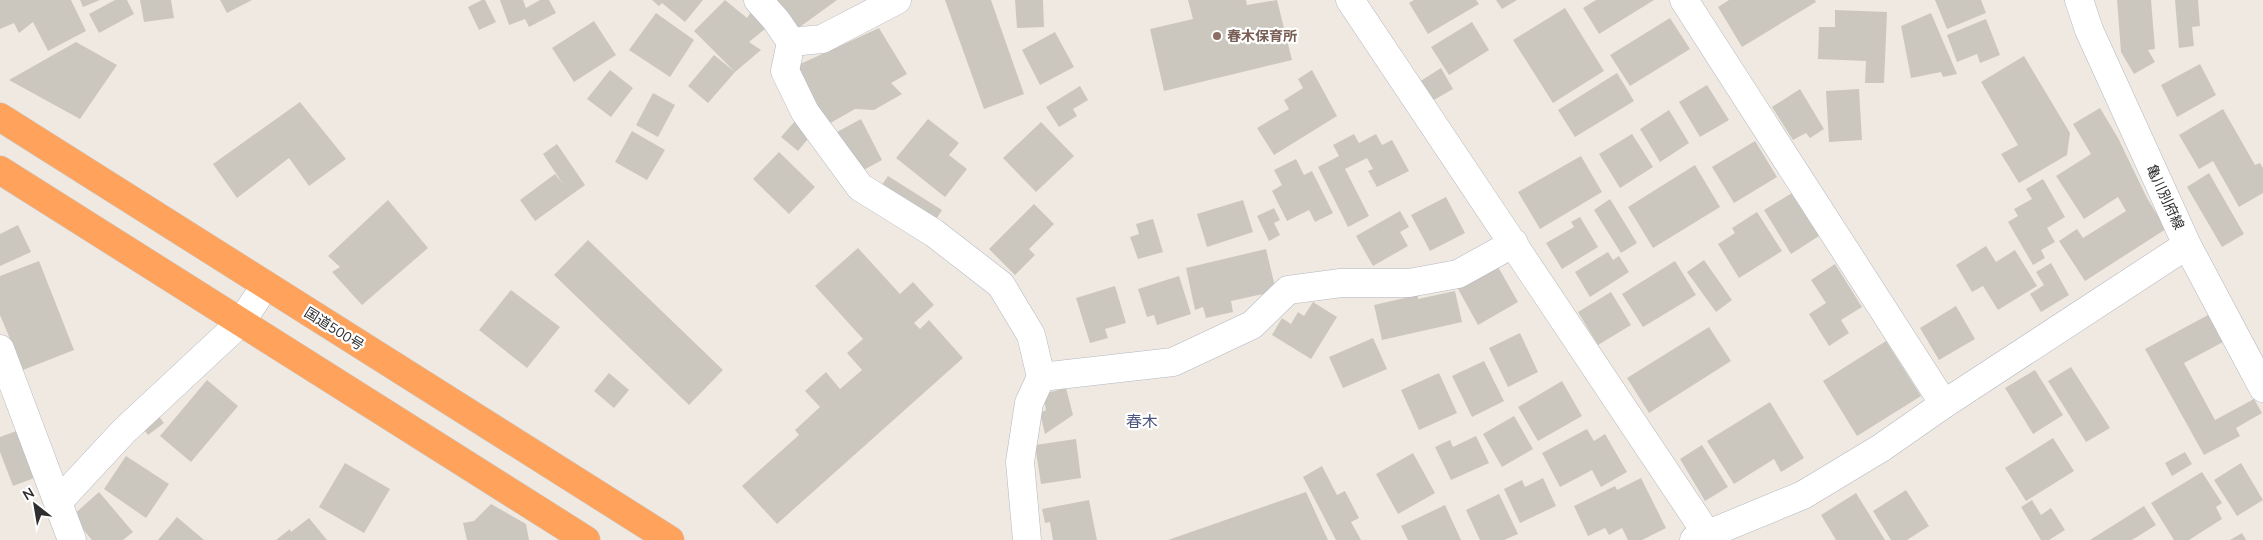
<svg xmlns="http://www.w3.org/2000/svg" width="2263" height="540" font-family="'Nunito Sans','Noto Sans JP',sans-serif">
<rect width="100%" height="100%" fill="#efe9e1"/>
<path fill="#cbc7bf" d="M0,0H71L86,31L48,51L33,22L19,33L14,23L0,29Z
M80,0H100L83,7Z
M115,0H127L134,14L99,33L89,14Z
M140,0H171L174,18L144,22Z
M220,0H252L227,13Z
M482,0H485L496,22L479,30L468,7Z
M500,0H523L526,8L540,0H549L556,13L529,27L525,19L509,25Z
M652,0H703L685,22L662,3L659,6Z
M725,0L747,18L759,0L776,20L749,42L761,50L735,72L694,31Z
M772,0H837L797,29Z
M945,0H991L1024,94L984,109Z
M1015,0H1043L1044,27L1017,28Z
M1188,0H1246L1247,5L1277,0L1292,60L1164,91L1150,29L1193,19Z
M1414,0H1476L1479,4L1428,34L1409,3Z
M1496,0H1517L1502,9Z
M1596,0H1654L1599,34L1583,8Z
M1729,0H1815L1816,2L1742,47L1718,7Z
M1935,0H1981L1986,13L1947,29Z
M2117,0H2151L2155,49L2148,50L2155,62L2134,74L2121,52Z
M2175,0H2198L2200,26L2192,27L2194,46L2179,48Z
M1565,8L1604,71L1553,103L1513,40Z
M1835,10L1887,12L1884,83H1865L1866,61L1818,59L1819,27H1835Z
M656,13L694,40L670,77L629,50Z
M1931,13L1957,74L1943,77L1941,72L1911,78L1901,26Z
M1670,18L1690,49L1630,86L1610,55Z
M1986,19L2000,55L1980,63L1977,54L1957,62L1947,35Z
M594,21L616,55L574,82L552,48Z
M1472,22L1489,50L1449,75L1431,47Z
M879,28L907,74L891,83L902,94L874,110L855,109L818,130L785,71Z
M1055,32L1074,67L1040,85L1022,50Z
M76,42L117,65L80,119L9,80Z
M714,55L735,72L708,103L688,86Z
M2024,56L2070,133L2067,155L2019,183L2001,154L2018,145L1981,82Z
M2200,64L2216,95L2177,117L2161,85Z
M1441,68L1453,89L1432,101L1419,82Z
M610,70L633,88L611,117L587,99Z
M1312,70L1337,116L1274,155L1257,128L1289,109L1284,100L1303,88L1298,79Z
M1617,73L1634,101L1575,137L1558,110Z
M1707,85L1729,120L1700,137L1679,102Z
M1080,86L1088,100L1073,109L1077,116L1059,127L1046,107Z
M1800,89L1824,129L1810,138L1806,133L1793,140L1772,107Z
M1859,89L1862,140L1829,142L1826,91Z
M653,93L675,105L658,137L636,125Z
M300,102L346,159L309,186L289,158L237,198L213,164Z
M2100,108L2118,138L2147,198L2166,229L2085,281L2059,241L2077,229L2083,238L2126,211L2118,197L2084,219L2056,176L2091,154L2073,124Z
M2223,109L2255,165L2260,163L2263,168V193L2239,207L2213,161L2199,169L2179,135Z
M1669,110L1689,143L1660,162L1640,129Z
M861,119L882,160L858,173L837,132Z
M928,119L959,143L949,155L967,169L945,197L896,158Z
M796,120L812,134L798,151L781,137Z
M1041,122L1074,156L1036,192L1003,158Z
M632,131L665,150L647,180L615,162Z
M1354,134L1359,143L1376,134L1382,145L1392,140L1409,171L1377,187L1368,171L1373,169L1367,158L1345,169L1369,216L1348,227L1318,167L1339,156L1333,145Z
M1632,134L1653,167L1620,188L1599,154Z
M1755,141L1777,177L1734,203L1712,167Z
M557,144L585,185L535,221L520,200L555,174L563,184L543,154Z
M779,152L815,187L789,214L753,179Z
M1581,156L1602,192L1540,229L1518,192Z
M1296,159L1304,175L1312,171L1333,213L1315,222L1309,210L1287,221L1272,191L1282,185L1274,170Z
M1695,165L1720,207L1653,248L1628,207Z
M2209,173L2244,234L2222,247L2187,187Z
M888,176L942,210L933,224L879,189Z
M2043,179L2065,217L2047,228L2055,242L2041,250L2045,258L2033,265L2008,222L2018,216L2014,209L2032,199L2026,189Z
M1792,193L1819,236L1791,254L1764,210Z
M1446,197L1465,233L1430,251L1411,215Z
M1610,199L1637,243L1621,253L1594,210Z
M388,200L428,248L362,305L332,272L340,267L328,256Z
M1243,200L1253,232L1207,247L1197,214Z
M1034,204L1054,224L1029,249L1035,255L1015,275L989,249Z
M1274,208L1280,220L1274,223L1280,235L1269,241L1257,216Z
M1400,211L1409,227L1400,232L1408,246L1373,266L1356,236Z
M1757,212L1782,251L1739,278L1718,244L1735,233L1732,228Z
M1580,217L1598,247L1562,269L1546,243L1574,227L1571,222Z
M1153,219L1163,252L1138,259L1130,237L1139,234L1136,224Z
M18,225L31,252L0,266V234Z
M588,240L723,370L689,405L554,275Z
M1986,246L1996,262L2015,250L2037,286L1998,310L1983,286L1972,292L1956,265Z
M858,248L900,294L913,282L934,305L914,323L920,329L929,320L963,358L777,524L742,486L799,435L795,430L820,407L805,391L826,372L840,389L862,370L847,353L863,339L815,286Z
M1266,249L1276,291L1231,301L1233,312L1206,318L1203,307L1195,310L1186,268Z
M1608,252L1613,260L1619,256L1629,272L1590,297L1575,272Z
M1704,260L1732,300L1716,312L1687,272Z
M39,261L74,350L23,370L0,315V276Z
M1675,261L1696,295L1643,327L1622,294Z
M2051,263L2069,295L2041,312L2030,294L2044,285L2036,272Z
M1835,264L1862,307L1841,320L1849,333L1829,346L1809,314L1826,303L1811,280Z
M1497,265L1518,302L1478,325L1457,287Z
M1179,276L1191,314L1157,325L1154,315L1147,317L1138,289Z
M1115,286L1126,323L1105,329L1108,338L1090,343L1076,298Z
M511,290L560,327L527,368L479,330Z
M1455,291L1462,322L1382,340L1374,305L1418,295V299Z
M1611,292L1631,325L1598,345L1578,312Z
M1313,302L1337,317L1311,359L1272,335L1282,318L1291,324L1298,312L1304,316Z
M1956,306L1975,339L1939,360L1920,328Z
M2208,315L2223,342L2184,363L2215,420L2254,399L2262,413L2236,428L2240,436L2204,455L2145,349Z
M1709,327L1731,361L1649,413L1627,378Z
M1520,333L1538,372L1508,387L1489,348Z
M1373,338L1387,369L1343,388L1329,357Z
M1886,341L1921,396L1857,436L1823,381Z
M1484,361L1504,401L1472,417L1452,376Z
M2071,367L2110,428L2086,442L2048,381Z
M2035,370L2063,415L2033,434L2005,388Z
M609,373L629,390L614,408L594,391Z
M1439,373L1457,413L1419,430L1401,390Z
M207,380L238,406L191,462L160,436Z
M1562,381L1582,416L1538,441L1518,407Z
M1066,388L1073,415L1045,434L1040,413L1046,410L1043,394Z
M1770,402L1804,458L1781,472L1774,459L1734,484L1707,441Z
M158,415L164,423L148,435L142,427Z
M1514,416L1533,449L1502,467L1483,434Z
M1587,429L1594,441L1605,434L1627,472L1601,487L1592,470L1560,487L1542,453Z
M19,430L37,477L13,486L0,452V437Z
M1476,436L1489,463L1451,480L1435,447L1450,440L1453,447Z
M2053,438L2074,471L2026,501L2005,468Z
M1076,439L1081,478L1041,484L1035,445Z
M1702,445L1728,487L1705,501L1680,459Z
M2185,452L2192,464L2172,476L2165,463Z
M1413,453L1435,493L1398,514L1376,474Z
M126,456L169,484L146,518L104,489Z
M345,463L390,489L364,533L319,507Z
M2241,463L2263,500L2237,516L2214,480Z
M1322,466L1337,495L1345,491L1359,518L1351,522L1361,540H1336L1303,477Z
M2202,472L2222,503L2216,507L2222,519L2189,540H2174L2151,503Z
M1543,478L1556,506L1520,523L1504,489L1522,480L1525,487Z
M1641,478L1666,528L1642,540H1628L1622,528L1609,535L1605,528L1588,536L1574,506L1615,486L1617,490Z
M1906,490L1929,526L1907,540H1891L1873,511Z
M99,492L133,532L123,540H92L72,516Z
M1306,492L1328,540H1168Z
M1856,493L1885,540H1836L1821,515Z
M1499,494L1518,534L1504,540H1480L1466,510Z
M1089,500L1097,540H1053L1050,522L1045,523L1042,509Z
M2032,500L2041,515L2051,508L2065,530L2049,540H2041L2021,507Z
M491,504L526,524L529,540H467L463,523L474,521Z
M1445,505L1461,540H1408L1401,526Z
M2144,506L2156,525L2132,540H2090Z
M177,517L204,540H158Z
M309,518L327,540H276L290,529L291,532Z
M2242,533L2246,540H2230Z"/>
<g fill="none" stroke-linecap="round" stroke-linejoin="round">
<defs>
<path id="street" d="M758,0L776,20L791,42L822,39L897,0
M1350,0L1711,540
M1684,0L1944,404
M791,42L785,71L805,112L860,187L934,233L1001,285L1031,335L1041,377L1029,403L1020,462L1027,540
M0,349L72,540
M1041,377L1173,362L1252,325L1288,290L1341,283H1409L1458,274L1514,243
M58,502L124,431L241,322L265,286"/>
<path id="secondary" d="M2079,0L2089,30L2187,245L2263,388
M1694,540L1803,495L1881,448L1944,404L2187,245"/>
<path id="highway" d="M0,117L670,540
M0,170L586,540"/>
</defs>
<use href="#street" stroke="#b4b7c1" stroke-width="29"/>
<use href="#secondary" stroke="#b4b7c1" stroke-width="29"/>
<use href="#highway" stroke="#c9c9c9" stroke-width="29"/>
<use href="#street" stroke="#fff" stroke-width="28"/>
<use href="#secondary" stroke="#fff" stroke-width="28"/>
<use href="#highway" stroke="#ffa35c" stroke-width="28"/>
</g>
<circle fill="#8d6e63" stroke="#fff" stroke-width="2" cx="1217" cy="36" r="5"/>
<g text-anchor="middle" dominant-baseline="central" stroke-width="4.5" stroke-linejoin="round" paint-order="stroke">
<g font-size="14" font-weight="bold" fill="#785e54" stroke="#fff" text-anchor="start">
<text x="1227" y="36">春木保育所</text>
</g>
<g font-size="14" fill="#2e2e2e" stroke="#fff">
<text transform="translate(2165 197) rotate(65)">亀川別府線</text>
<text transform="translate(334 329) rotate(32)">国道500号</text>
</g>
<g font-size="16" fill="#4d5680" stroke="#fff">
<text x="1142" y="422">春木</text>
</g>
</g>
<g transform="translate(35 505) rotate(329)" stroke="#ffffff" stroke-width="4" paint-order="stroke">
<path d="M0-4L9 19L0 12L-9 19Z" fill="#2e2e2e"/>
<text y="-8" font-size="14" font-weight="bold" text-anchor="middle" fill="#2e2e2e">N</text>
</g>
</svg>
